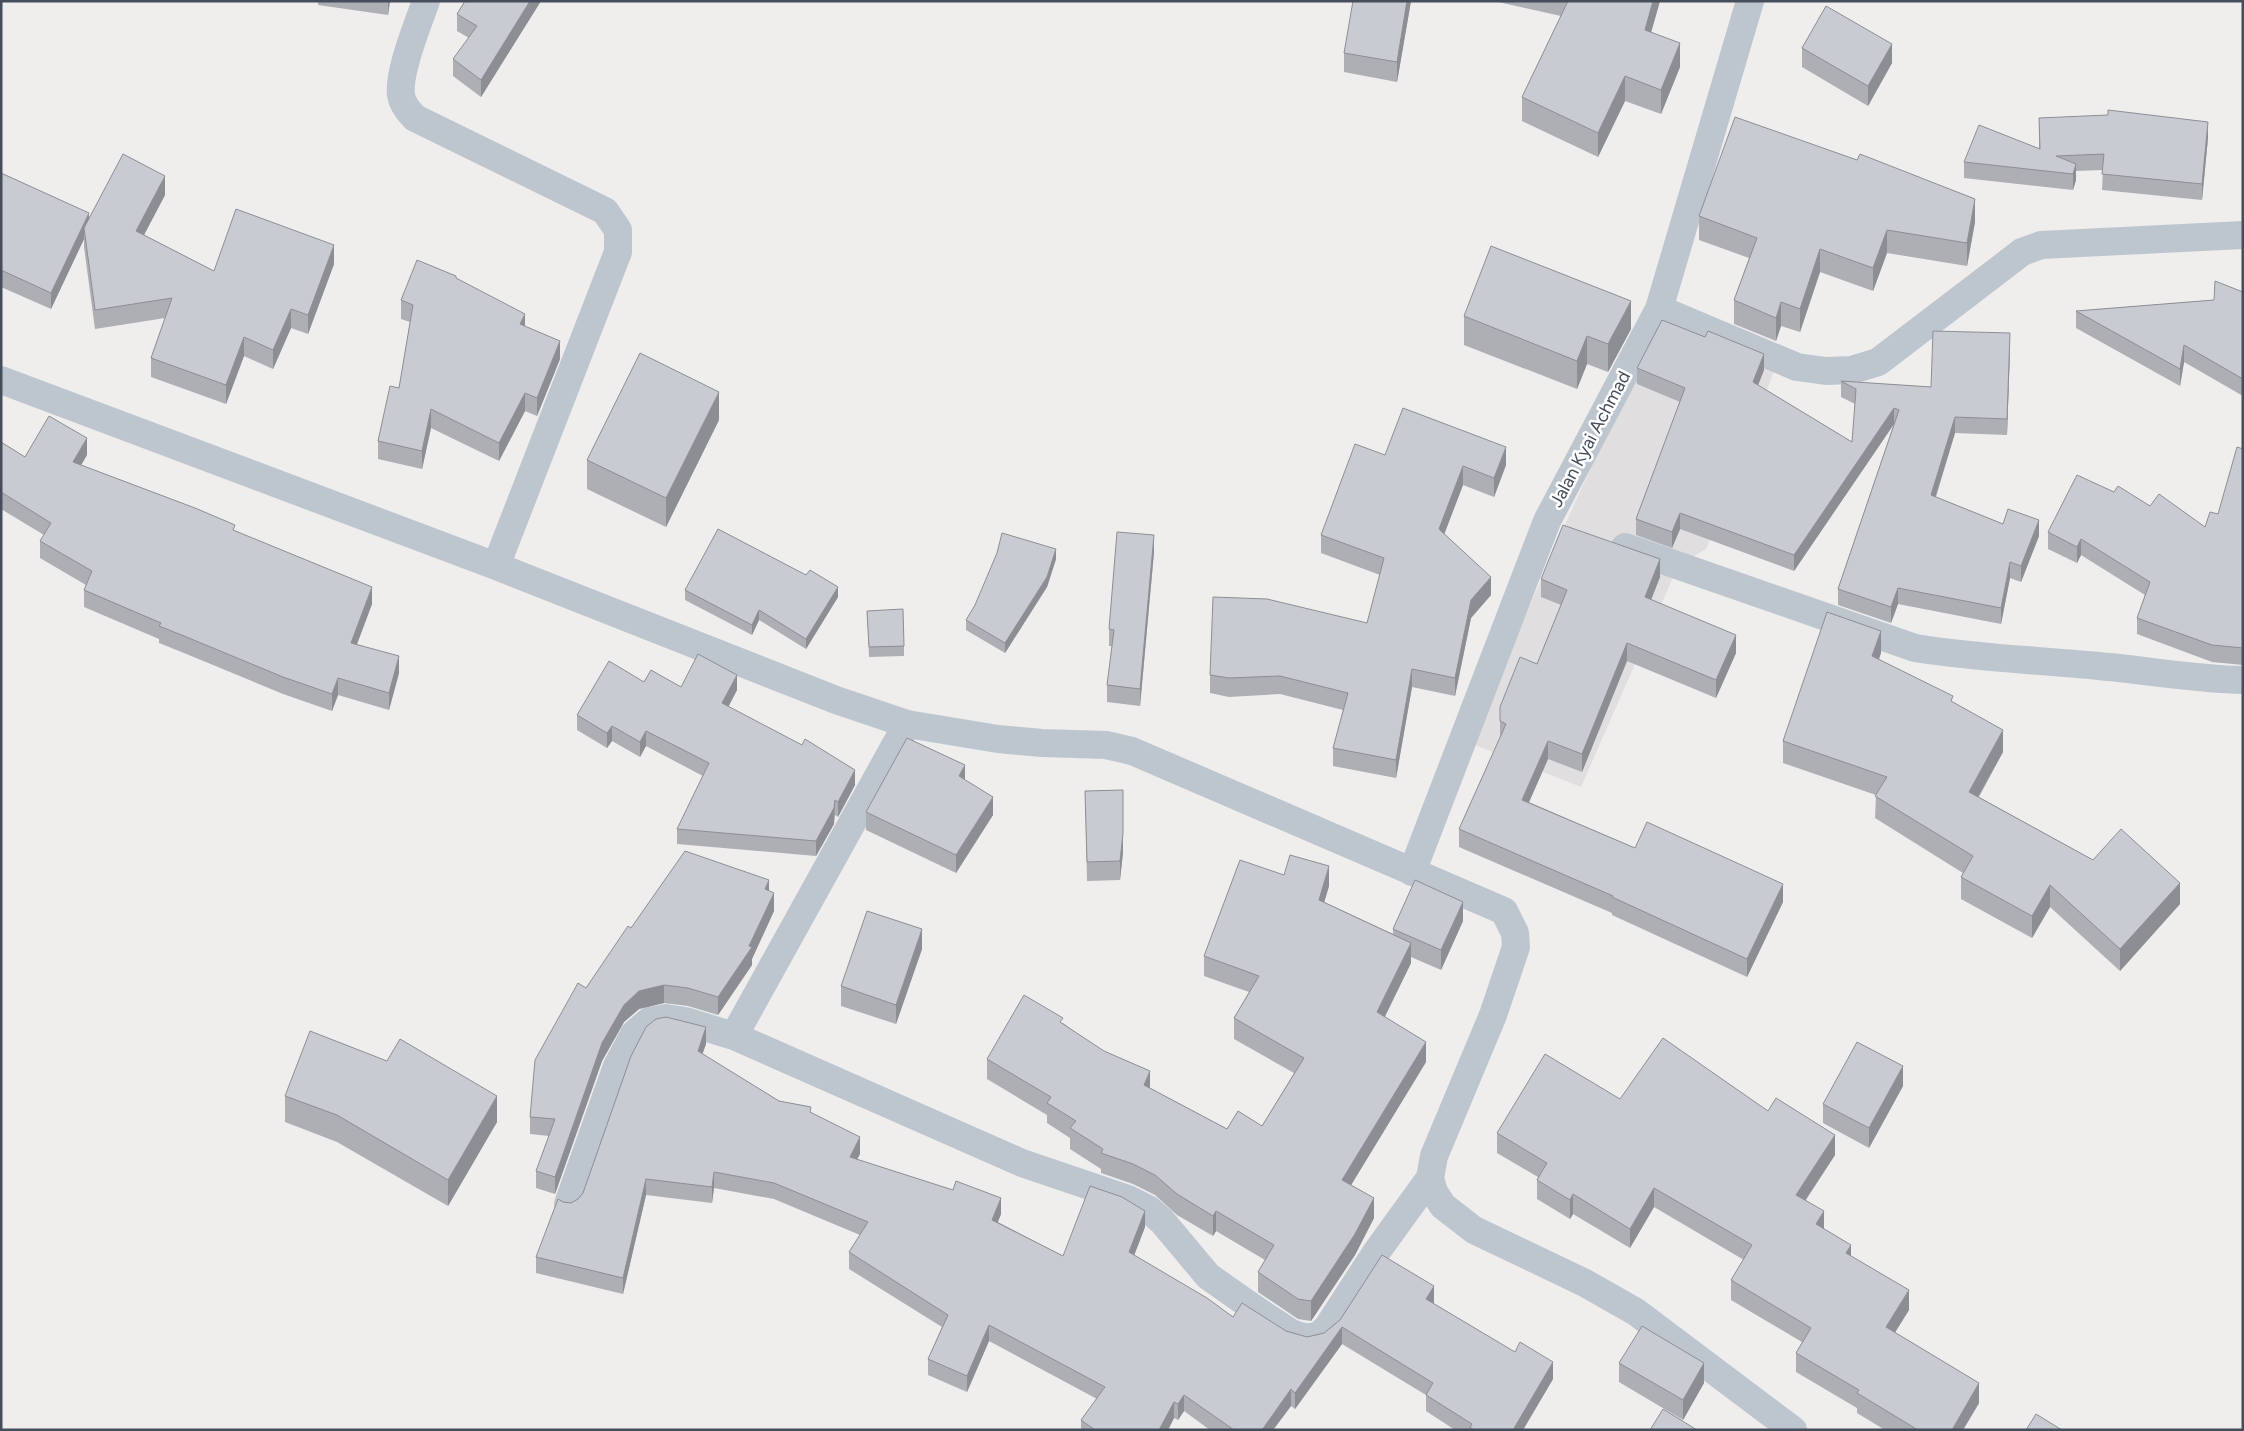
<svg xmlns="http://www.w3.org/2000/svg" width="2244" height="1431" font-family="Figtree,sans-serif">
<rect width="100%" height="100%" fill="#f0eded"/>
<path fill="#e1dedf" d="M1659,318L1776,366L1706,549L1678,566L1581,787L1470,743L1568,518Z"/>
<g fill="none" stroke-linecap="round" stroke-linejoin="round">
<path stroke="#bdc6cf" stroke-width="28" d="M426,1C418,24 398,72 401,95C402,104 409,112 415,118L605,211L618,230V252L496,566
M1659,309L1797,367L1826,371L1852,370L1878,362L2022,252L2041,245L2243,235
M1,380L496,566L836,700L907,724L998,739L1042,743L1106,745L1132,751L1504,911L1515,933L1516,947L1493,1015L1434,1156L1430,1178L1434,1192L1443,1206L1474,1230L1585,1283L1636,1312L1793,1430
M1625,547L1915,648C1976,658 2037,660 2098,666C2146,670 2194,679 2243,680
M1412,872L1547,521L1659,309L1750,1
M734,1036L907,724
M568,1204L617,1066L634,1034L649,1021L666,1018L685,1021L734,1036L1022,1163L1128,1199L1148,1209L1162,1221L1208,1276L1249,1305L1291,1333L1300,1336L1310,1338L1319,1335L1327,1328L1375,1254L1430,1178"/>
</g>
<path fill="#adafb5" d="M318,1H390L388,15L318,5Z
M465,1H541L481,97L453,76V59L469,38L457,31V14Z
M1411,1L1397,82L1344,72V53Z
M1494,1H1660L1651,32L1680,67L1661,114L1625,101L1598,157L1522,121V97L1561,16Z
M1802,48L1892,63L1868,106L1802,67Z
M2039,118L2208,138L2202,200L2102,190L2103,170L2076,171V180L2073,190L1964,178V162L2039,149Z
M1,173L89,219L165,195L144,235L214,271L334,264L308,334L291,328L273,369L244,356L226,404L151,377V358L165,318L95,329L84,247V239L51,309L1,287Z
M1699,216L1975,222L1967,266L1887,253L1873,291L1820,272L1800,332L1781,326L1776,341L1734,324V300L1749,258L1699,240Z
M456,278L525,326L560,359L537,416L525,411L499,461L431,428L422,469L378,459V441L399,388L410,322L401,319V300Z
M2243,292V396L2184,362L2180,386L2076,328V311L2214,300Z
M1464,316L1631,329L1608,372L1587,364L1577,389L1464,345Z
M1705,337L1764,370L1758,385L1852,442L1855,404L1841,397V381L1931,387L2010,349L2007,435L1955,433L1936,497L2003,524L2039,536L2021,582L2010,578L2001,624L1898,604L1891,623L1838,605V589L1894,424L1794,571L1680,529L1672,548L1636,535V519L1680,402L1637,384V368Z
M719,420L666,527L587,489V460Z
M1,442L25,457L87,455L81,465L235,531L372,604L357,644L399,673L389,710L338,695L332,711L283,694L184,653L159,643V639L84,607V590L86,585L40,558V541L44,535L1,509Z
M2243,449V665L2212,662L2137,634V618L2145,595L2081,555L2077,563L2048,549V532L2114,492L2205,527L2218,514Z
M1385,455L1506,465L1494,497L1463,485L1444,534L1491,595L1471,618L1455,696L1412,687L1396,778L1333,766V748L1343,710L1280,694L1229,697L1210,693V675L1367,623L1380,575L1321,553V535Z
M1154,552L1140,706L1107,702V685L1112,646H1109V629Z
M1056,559L1047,587L1005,653L966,630V620Z
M1660,577L1651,600L1736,653L1716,698L1627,661L1582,772L1548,759L1529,802L1635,848L1783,902L1747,977L1612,915V913L1459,847V829L1500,739V721L1537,664L1561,605L1541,597V579Z
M685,590L838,597L806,649L759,620L752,635L685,600Z
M867,611L904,646V656L869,657Z
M1881,653L1879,659L1953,703L2003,752L1979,797L2093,860L2180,904L2120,971L2050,907L2032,938L1961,899V877L1963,873L1875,818L1876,795L1783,763V741Z
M681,687L737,690L728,707L855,785L838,817L835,815L834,824L816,856L677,844V829L703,776L646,746L640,757L612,741L607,748L577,730V715Z
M965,780L993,815L956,873L866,830V812Z
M1085,791L1123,852L1120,880L1087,881Z
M1284,875L1329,886L1324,902L1393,934V929L1463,921L1441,970L1411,957V963L1385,1017L1426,1062L1351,1185L1374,1218L1355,1255L1311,1321L1298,1319L1258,1292V1272L1265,1260L1216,1231L1213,1236L1177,1215L1155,1195L1133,1184L1101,1173V1169L1070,1149V1138L1047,1123V1115L987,1079V1059L1063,1023L1150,1088L1227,1129L1262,1126L1294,1073L1234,1039V1018L1249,992L1204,976V956Z
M769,891L774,911L752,959V965L718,1015L688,1006L664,1003L639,1009L624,1022L602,1061L555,1194L536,1188V1171L549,1136L530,1134V1117L586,988L631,928Z
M922,949L896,1024L841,1006V986Z
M706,1044L702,1054L779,1101L811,1113L860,1154L857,1159L1001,1214L998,1222L1063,1256L1145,1227L1134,1255L1233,1317L1307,1337L1324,1333L1340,1320L1434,1302L1433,1303L1553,1379L1523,1430H1455L1426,1411V1395L1342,1344L1295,1409L1291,1406L1273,1430H1210L1184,1411L1178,1420L1174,1418L1168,1430H1081V1420L1097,1399L989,1341L967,1392L928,1375V1359L942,1327L849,1269V1252L860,1235L774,1199L714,1188L712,1203L646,1195L623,1294L536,1273V1257L563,1202L571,1203L578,1199L583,1193Z
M1903,1086L1869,1148L1823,1123V1104Z
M285,1096L497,1122L448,1206L337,1142L285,1122Z
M1620,1099L1768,1111L1835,1155L1806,1200L1824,1229L1851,1256L1909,1310L1895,1332L1979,1403L1963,1430H1885L1857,1413V1408L1796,1372V1353L1802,1342L1731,1300V1280L1744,1260L1654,1207L1630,1248L1573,1214L1570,1219L1537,1199V1180L1538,1177L1497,1153V1133Z
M1619,1363L1704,1383L1683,1420L1619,1382Z"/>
<path fill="#8d8e94" d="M388,1H390L388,15Z
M530,1H541L481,97V80Z
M1407,1H1411L1397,82V62Z
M1653,1H1660L1645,54V30Z
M1680,43V67L1661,114V90Z
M1892,44V63L1868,106V86Z
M1625,76V101L1598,157V133Z
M2208,122V138L2202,200V184Z
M2076,164V180L2073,190V174Z
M165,176V195L136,250V231Z
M1975,199V222L1967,266V243Z
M89,213V229L84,228V239L51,309V293Z
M1887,230V253L1873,291V268Z
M334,245V264L308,334V315Z
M1820,249V272L1800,332V309Z
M1631,301V329L1608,372V344Z
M1781,302V326L1776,341V318Z
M291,309V328L273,369V350Z
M525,314V332L520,324Z
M2010,333V349L2007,435V419Z
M1587,336V364L1577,389V361Z
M244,337V356L226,404V385Z
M560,341V359L537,416V398Z
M2184,345V362L2180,386V369Z
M1764,354V370L1753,398V382Z
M719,392V420L666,527V498Z
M525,393V411L499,461V443Z
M1894,408V424L1794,571V555Z
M431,409V428L422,469V451Z
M1955,417V433L1931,511V495Z
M87,438V455L73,479V462Z
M1506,447V465L1494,497V478Z
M1463,466V485L1439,548V529Z
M1680,513V529L1672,548V532Z
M2039,520V536L2021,582V566Z
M1154,535V552L1140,706V689Z
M2081,539V555L2077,563V547Z
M1056,549V559L1047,587L1005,653V643Z
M1660,559V577L1645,615V597Z
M2010,562V578L2001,624V608Z
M1491,577V595L1471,618L1455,696V678L1471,600Z
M372,587V604L351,660V643Z
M838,587V597L806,649V639Z
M1898,588V604L1891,623V607Z
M759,610V620L752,635V625Z
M1881,631V653L1872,678V656Z
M1736,635V653L1716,698V680Z
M1627,643V661L1582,772V754Z
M399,656V673L389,710V693Z
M1412,669V687L1396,778V760Z
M737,675V690L722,719V703Z
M338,678V695L332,711V694Z
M612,726V741L607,748V733Z
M2003,730V752L1969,813V792Z
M646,731V746L640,757V742Z
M1548,741V759L1522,818V800Z
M965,765V783L959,776Z
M855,770V785L838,817V802Z
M993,797V815L956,873V855Z
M835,800L834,824L816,856V841Z
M1123,833V852L1120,880V861Z
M1329,866V886L1319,920V900Z
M769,880V897L765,889Z
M2180,883V904L2120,971V949Z
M1783,884V902L1747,977V959Z
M2050,885V907L2032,938V916Z
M774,893V911L752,959V965L718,1015V997L749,946Z
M1463,902V921L1441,970V950Z
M922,929V949L896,1024V1005Z
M1411,943V963L1377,1032V1012Z
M664,985V1003L639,1009L624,1022L602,1061L555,1194V1177L602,1043L624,1005L639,991Z
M706,1027V1044L698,1067V1051Z
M1426,1042V1062L1342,1200V1180Z
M1903,1066V1086L1869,1148V1128Z
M1150,1071V1091L1144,1085Z
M497,1096V1122L448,1206V1180Z
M1835,1135V1155L1796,1214V1195Z
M860,1137V1154L850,1173V1157Z
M714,1172V1188L712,1203V1187Z
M646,1179V1195L623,1294V1278Z
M1654,1188V1207L1630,1248V1229Z
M1573,1194V1214L1570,1219V1200Z
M1001,1198V1214L992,1236V1220Z
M1374,1198V1218L1355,1255L1311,1321V1301Z
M1145,1211V1227L1129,1269V1252Z
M1216,1211V1231L1213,1236V1216Z
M1824,1211V1230L1816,1224Z
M1851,1245V1264L1846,1253Z
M1434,1286V1302L1426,1315V1299Z
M1909,1290V1310L1886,1347V1327Z
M989,1325V1341L967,1392V1376Z
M1342,1327V1344L1295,1409V1393Z
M1553,1362V1379L1523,1430H1513Z
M1704,1363V1383L1683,1420V1400Z
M1979,1383V1403L1963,1430H1952Z
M1291,1389V1406L1273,1430H1262Z
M1184,1395V1411L1178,1420V1404Z
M1174,1402V1418L1168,1430H1159Z"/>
<path fill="#c9cbd3" stroke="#8d8e94" d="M465,1H530L481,80L453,59L477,26L457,14Z
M1353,1H1407L1397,62L1344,53Z
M1568,1H1653L1645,30L1680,43L1661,90L1625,76L1598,133L1522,97Z
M1826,6L1892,44L1868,86L1802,48Z
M2108,110L2208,122L2202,184L2102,174L2104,154L2056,156L2076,164L2073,174L1964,162L1979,125L2040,149L2039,118L2108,115Z
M1735,117L1857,160L1860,154L1975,199L1967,243L1887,230L1873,268L1820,249L1800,309L1781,302L1776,318L1734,300L1757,238L1699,216Z
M123,154L165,176L136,231L214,271L236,209L334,245L308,315L291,309L273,350L244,337L226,385L151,358L172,298L95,310L84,228Z
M1,173L89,213L51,293L1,270Z
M1491,246L1631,301L1608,344L1587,336L1577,361L1464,316Z
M417,260L456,276V278L525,314L520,324L560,341L537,398L525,393L499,443L431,409L422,451L378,441L390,386L399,388L413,305L401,300Z
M2215,281L2243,292V379L2184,345L2180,369L2076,311L2214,300Z
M1662,320L1705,337L1708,331L1764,354L1753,382L1852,442L1856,389L1841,381L1931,387L1933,331L2010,333L2007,419L1955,417L1931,495L2003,524L2008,509L2039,520L2021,566L2010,562L2001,608L1898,588L1891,607L1838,589L1899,410L1894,408L1794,555L1680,513L1672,532L1636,519L1685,388L1637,368Z
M640,353L719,392L666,498L587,460Z
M1403,408L1506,447L1494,478L1463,466L1439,529L1491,577L1471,600L1455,678L1412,669L1396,760L1333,748L1348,693L1280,676L1229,678L1210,675L1213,597L1267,599L1367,623L1384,558L1321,535L1355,444L1385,455Z
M49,416L87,438L73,462L195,508L235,525L233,530L372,587L351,643L399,656L389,693L338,678L332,694L283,677L184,636L159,626L161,623L84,590L92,571L40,541L51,523L1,492V442L25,457Z
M2237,447L2243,449V648L2212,645L2137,618L2150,582L2081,539L2077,547L2048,532L2077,475L2114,492L2118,486L2150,506L2159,494L2205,527L2210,512L2218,514Z
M1563,525L1660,559L1645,597L1736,635L1716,680L1627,643L1582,754L1548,741L1522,800L1635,848L1647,822L1783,884L1747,959L1612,897L1613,896L1459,829L1506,724L1500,721V707L1520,657L1537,664L1567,590L1541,579Z
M718,529L806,575L810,570L838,587L806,639L759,610L752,625L685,590Z
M1117,532L1154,535L1140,689L1107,685L1114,630L1109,629Z
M1002,533L1056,549L1047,577L1005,643L966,620L975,605L997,553Z
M903,609L904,646L869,647L867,611Z
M1827,612L1881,631L1872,656L1953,696L1951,701L2003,730L1969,792L2093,860L2121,829L2180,883L2120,949L2050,885L2032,916L1961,877L1973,856L1875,796L1887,777L1783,741Z
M698,654L737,675L722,703L802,745L805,739L855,770L838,802L835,800L834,808L816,841L677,829L709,763L646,731L640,742L612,726L607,733L577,715L609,661L644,682L651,670L681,687Z
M907,738L965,765L959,776L993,797L956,855L866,812Z
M1123,790V833L1120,861L1087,862L1085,791Z
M685,851L769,880L765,889L774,893L749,946L752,947L718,997L688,988L664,985L639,991L624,1005L602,1043L555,1177L536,1171L555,1119L530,1117L535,1060L578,983L586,988L628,926L631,928Z
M1290,855L1329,866L1319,900L1411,943L1377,1012L1426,1042L1342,1180L1374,1198L1355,1234L1311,1301L1298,1299L1258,1272L1274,1245L1216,1211L1213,1216L1177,1194L1155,1175L1133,1164L1101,1153L1103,1149L1070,1128L1076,1121L1047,1103L1051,1097L987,1059L1024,995L1063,1018L1060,1022L1104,1051L1150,1071L1144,1085L1227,1129L1238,1111L1262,1126L1304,1058L1234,1018L1259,976L1204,956L1240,860L1284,875Z
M1415,880L1463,902L1441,950L1393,929Z
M867,911L922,929L896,1005L841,986Z
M666,1017L706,1027L698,1051L779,1101L811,1107L810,1112L860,1137L850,1157L953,1190L956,1181L1001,1198L992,1220L1063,1256L1090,1186L1122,1197L1145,1211L1129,1252L1207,1298L1233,1317L1242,1303L1286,1331L1307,1337L1324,1333L1340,1320L1382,1255L1434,1286L1426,1299L1515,1352L1520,1342L1553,1362L1513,1430H1474L1470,1427L1472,1424L1426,1395L1433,1383L1342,1327L1295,1393L1291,1389L1262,1430H1234L1184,1395L1178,1404L1174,1402L1159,1430H1095L1081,1420L1105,1387L989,1325L967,1376L928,1359L948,1315L849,1252L868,1222L774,1183L714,1172L712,1187L646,1179L623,1278L536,1257L558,1199L563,1202L571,1203L578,1199L583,1193L631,1056L646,1027L656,1019Z
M310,1031L387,1061L400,1039L497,1096L448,1180L337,1115L285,1096Z
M1663,1038L1768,1111L1776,1098L1835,1135L1796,1195L1824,1211L1816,1224L1851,1245L1846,1253L1909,1290L1886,1327L1979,1383L1952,1430H1918L1857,1393L1859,1390L1796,1353L1811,1328L1731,1280L1752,1245L1654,1188L1630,1229L1573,1194L1570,1200L1537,1180L1547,1163L1497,1133L1545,1054L1620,1099Z
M1857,1042L1903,1066L1869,1128L1823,1104Z
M1642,1326L1704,1363L1683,1400L1619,1363Z
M1663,1409L1697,1430H1650Z
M2036,1414L2062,1430H2026Z"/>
<g text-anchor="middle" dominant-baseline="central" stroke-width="5" stroke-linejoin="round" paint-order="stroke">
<g font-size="18" fill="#454e5a" stroke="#fff">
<text transform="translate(1590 439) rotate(-62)">Jalan Kyai Achmad</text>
</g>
</g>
<rect width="2244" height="1431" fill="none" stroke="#454e5a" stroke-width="5"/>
</svg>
